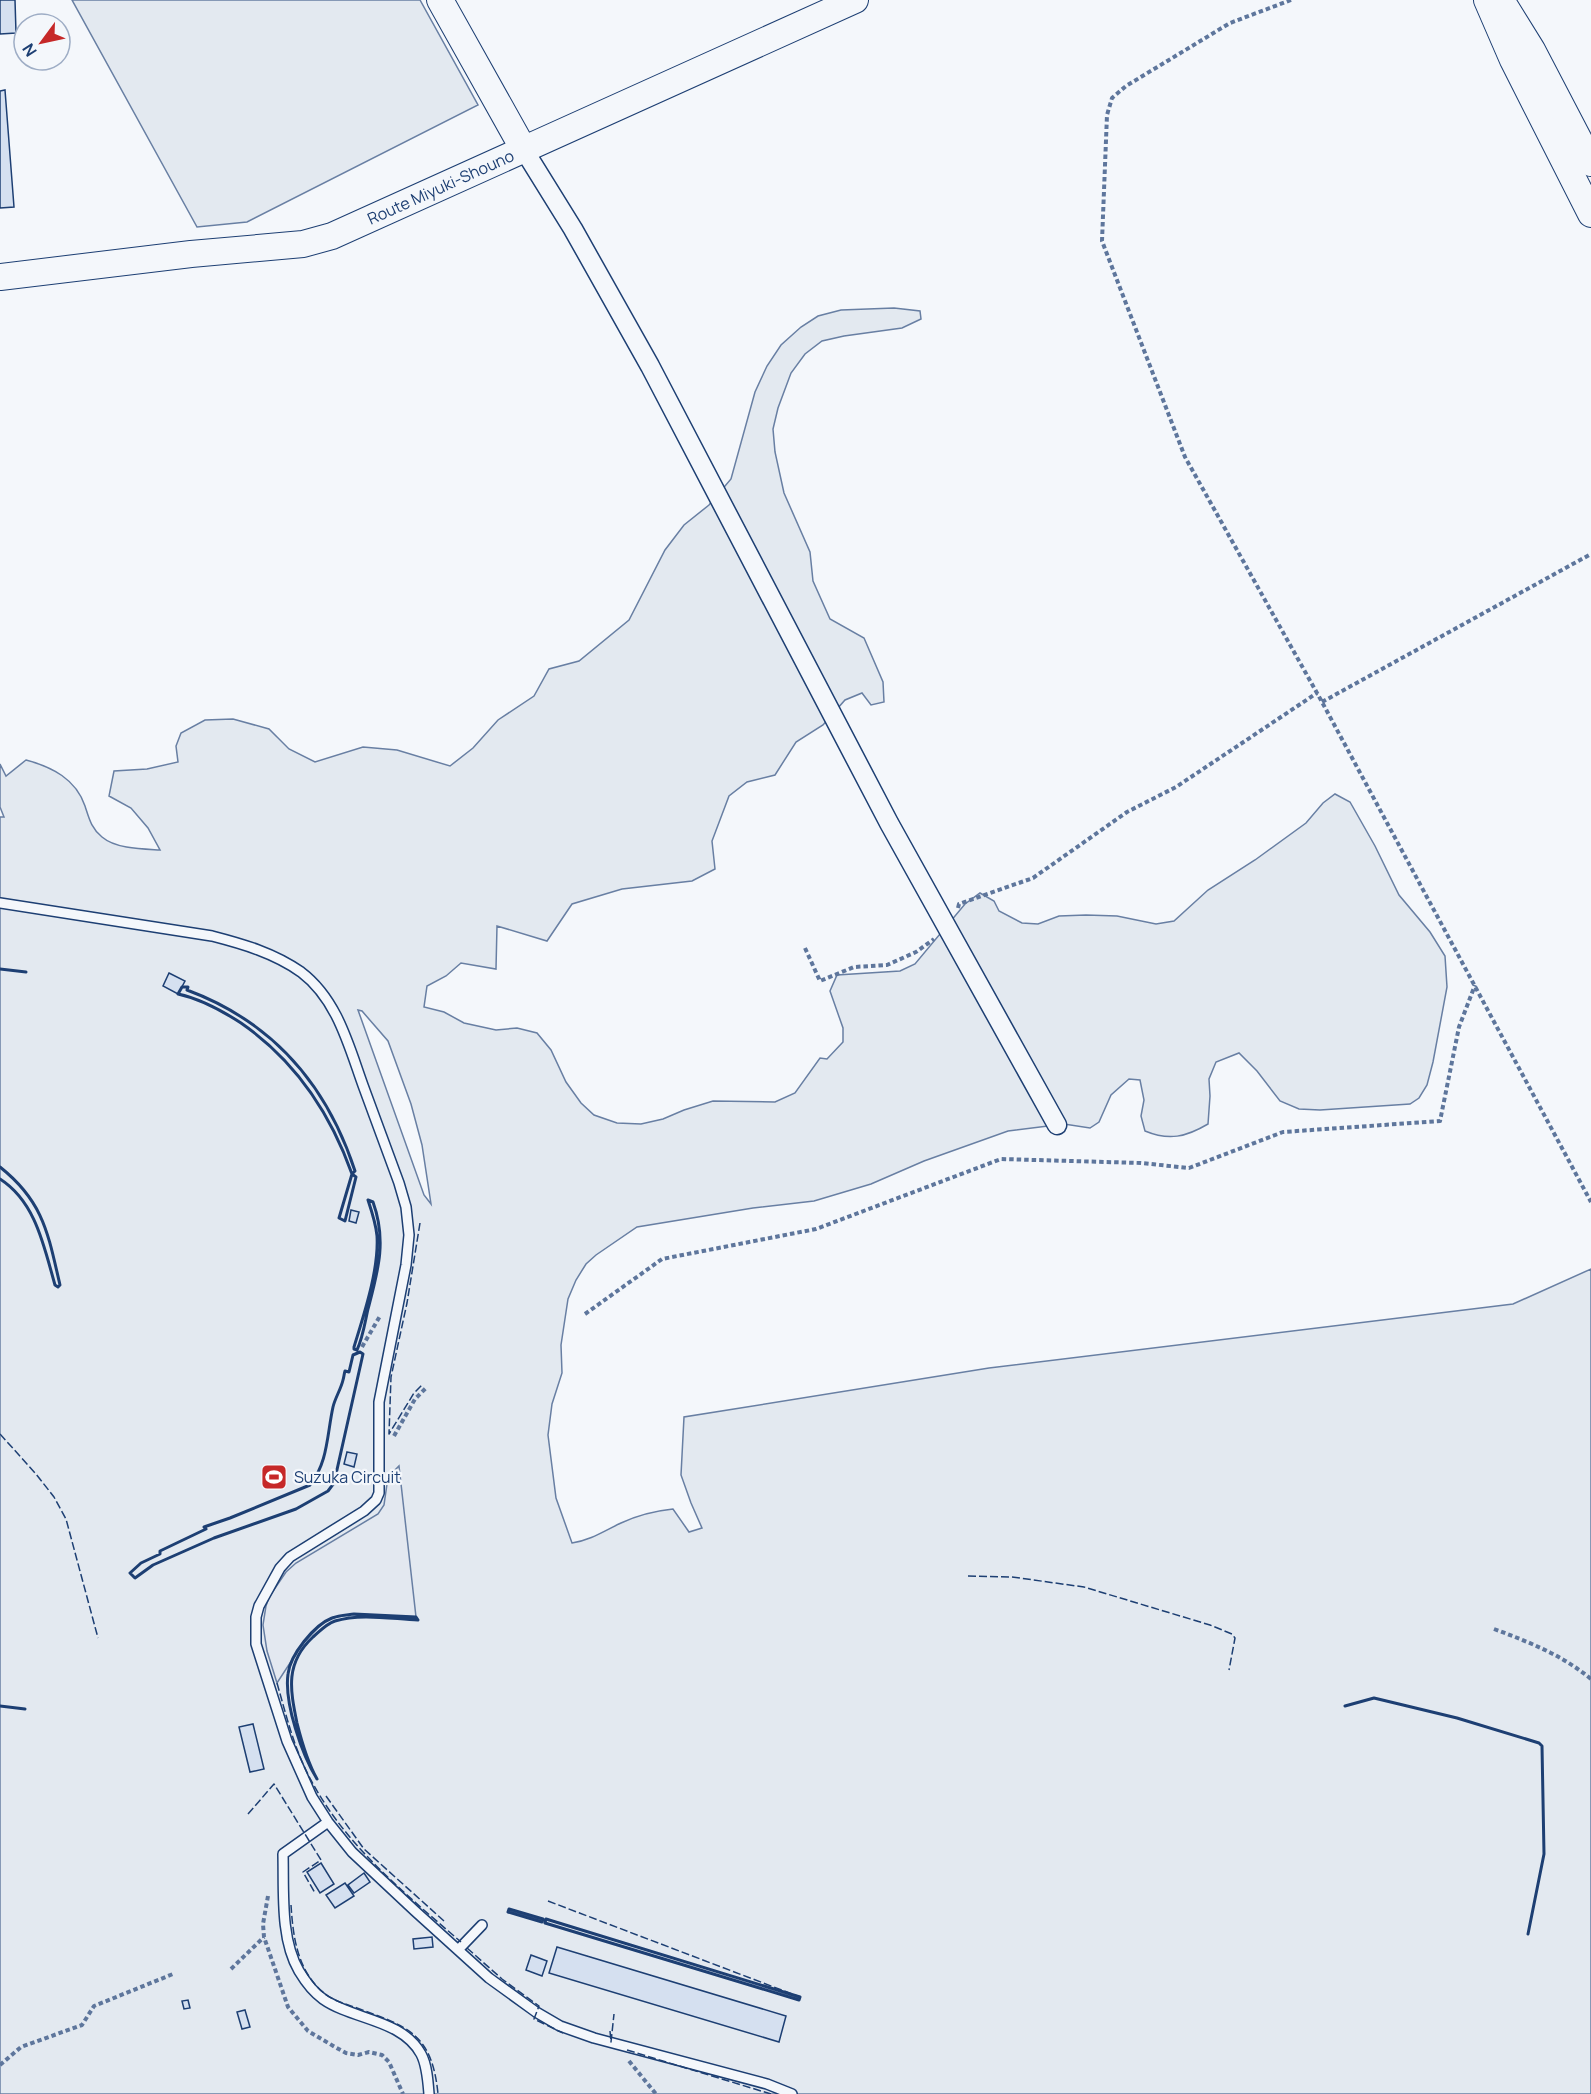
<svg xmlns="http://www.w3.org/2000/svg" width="1591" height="2094" font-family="Manrope,sans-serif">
<rect width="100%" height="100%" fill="#f4f7fb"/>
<path fill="#e3e9f0" stroke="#687fa3" stroke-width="1.5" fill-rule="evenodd" d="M72,0H420L478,105L247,222L197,227Z
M894,308L920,311L921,319L902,328L844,336L822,341L805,354L791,373L778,408L773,429L775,452L784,493L810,552L813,581L830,619L864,638L883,682L884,702L871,705L862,693L845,700L823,725L796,742L775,775L747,782L729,796L712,841L715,869L692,881L622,889L572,904L547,941L497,926L496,969L461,963L446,976L427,986L424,1007L444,1012L464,1023L496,1030L517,1028L537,1033L551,1050L566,1082L581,1103L594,1115L617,1123L641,1124L663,1119L684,1110L713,1101L775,1102L795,1093L820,1058L827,1059L843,1042V1028L830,991L837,975L900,971L915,964L965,904L980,893L994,901L999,911L1022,923L1038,924L1059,916L1086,915L1117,916L1156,924L1174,921L1208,890L1255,860L1306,823L1323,803L1335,794L1350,802L1375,846L1399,895L1430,932L1445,956L1447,987L1433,1062L1427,1085L1419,1098L1410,1104L1320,1110L1299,1109L1280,1101L1257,1071L1239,1053L1216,1062L1209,1079L1210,1096L1208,1124C1186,1137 1169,1141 1145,1131L1141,1116L1144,1100L1140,1080L1129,1079L1111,1095L1099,1122L1090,1128L1064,1124L1008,1131L924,1161L871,1184L814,1201L753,1208L637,1227L596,1255L586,1264L576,1280L568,1299L561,1345L562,1373L552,1404L548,1435L556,1498L572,1543C591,1540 604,1531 621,1523C638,1515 654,1511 673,1509L689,1532L702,1528L691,1503L681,1475L684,1417L989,1368L1513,1304L1591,1269V2094H0V817H4L0,807V764L6,776L26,760C52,767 76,779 85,806C89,818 91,828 102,837C116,849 143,849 160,850L148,828L131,808L109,796L114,771L147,769L178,762L176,746L181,733L205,720L233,719L269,729L289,749L315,762L363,747L397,750L450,766L473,748L498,720L534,696L549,669L579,661L629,620L665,550L684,525L709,505L731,479L755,392L767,366L781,345L801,327L818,316L841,310ZM358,1010L362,1011L388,1041L411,1104L422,1145L431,1204L424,1195Z"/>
<path fill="#e3e8f0" stroke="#687fa3" stroke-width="1.5" d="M399,1466L416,1617L354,1614L332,1618L324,1622L303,1643L277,1683L267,1651L263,1625L266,1606L269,1597L286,1572L296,1563L378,1514L384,1505L388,1477Z"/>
<path fill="#d5e0f0" stroke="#1d3f73" stroke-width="1.5" d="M0,0H15L16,33L0,34Z
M5,90L14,207L0,208V91Z
M169,973L185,981L178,994L163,986Z
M351,1210L359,1212L356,1223L349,1221Z
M347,1452L357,1454L354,1467L344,1464Z
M253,1724L264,1769L250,1772L239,1727Z
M321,1863L334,1884L320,1893L307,1872Z
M364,1873L370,1882L354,1893L348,1885Z
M345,1883L354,1896L335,1908L326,1895Z
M432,1937L433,1947L414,1949L413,1939Z
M557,1947L786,2016L779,2042L549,1973Z
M531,1955L547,1961L542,1976L526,1970Z
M188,2000L190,2008L184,2009L182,2001Z
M245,2010L250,2027L242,2029L237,2012Z"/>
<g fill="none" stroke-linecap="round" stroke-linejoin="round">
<defs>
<path id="lane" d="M0,903L212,936C243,944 274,953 301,972C338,1000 349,1047 364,1088C376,1120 387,1151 399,1183L406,1207L409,1235L406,1265L379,1402V1493L376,1500L364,1511L290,1557L280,1568L259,1606L256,1617V1644L287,1741L312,1797L328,1822L352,1852L415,1911L489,1978L536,2012L560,2026L594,2038L767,2084L792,2094
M328,1822L283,1854C284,1890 280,1939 299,1971C305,1981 313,1992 323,1999C353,2020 402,2019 421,2054C427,2065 428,2081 429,2094
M458,1950L482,1925"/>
<path id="street" d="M524,150L573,229L650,366L889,823L1057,1125"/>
<g id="secondary">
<path d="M440,0L524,150"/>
<path d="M1487,0L1513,60L1591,214"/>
<path d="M1501,0L1532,50L1591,163"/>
<path id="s1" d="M0,277L191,254L303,244L332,236L855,0"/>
</g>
</defs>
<use href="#lane" stroke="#1d3f73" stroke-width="12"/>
<use href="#street" stroke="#1d3f73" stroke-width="21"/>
<use href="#secondary" stroke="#1d3f73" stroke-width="28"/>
<path stroke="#5e769c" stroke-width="4" stroke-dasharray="4.5 3" stroke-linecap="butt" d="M1291,0L1230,23L1126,86L1112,98L1107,115L1102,241L1185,457L1322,702L1591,1202
M1322,702L1591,554
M958,908L959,904L1033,878L1127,812L1176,787L1317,693
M805,948L820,981L854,967L887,965L916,952L934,939
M585,1314L662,1259L816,1229L1001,1159L1141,1163L1189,1168L1283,1132L1440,1121L1459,1027L1475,985
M362,1347L380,1316
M394,1436L415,1399L427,1387
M1494,1629C1529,1642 1562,1655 1591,1679
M268,1896L263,1924L264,1937L288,2007L308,2031L335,2047L346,2053L358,2055L369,2052L382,2055L389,2062L403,2094
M231,1969L264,1937
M629,2061L656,2094
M0,2065L21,2047L82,2025L94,2006L173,1974"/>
<use href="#lane" stroke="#f4f7fb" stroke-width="9"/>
<use href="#street" stroke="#f4f7fb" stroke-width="18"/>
<use href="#secondary" stroke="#f4f7fb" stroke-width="26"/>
<path stroke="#1d3f73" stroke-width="1.5" stroke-dasharray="8 3" stroke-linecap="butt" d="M420,1223L407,1303L391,1377L389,1434L414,1393L423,1384
M0,1434L36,1474L54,1497L66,1519L98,1638
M968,1576L1012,1577L1084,1587L1210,1625L1232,1634L1235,1638L1229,1670
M277,1683C285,1711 292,1740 304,1766C338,1840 401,1890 461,1942
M326,1796L364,1849L444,1921
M248,1814L274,1784L321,1860L303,1872L315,1893
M548,1901L800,1997
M291,1905C293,1936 297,1971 324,1993C333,2001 346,2004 357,2008C409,2027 432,2034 438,2094
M467,1948L502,1979L539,2006L534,2019L563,2033
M610,2031L611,2042L614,2014
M627,2050L771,2094"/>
<path stroke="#1d3f73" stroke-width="3" d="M0,969L26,972
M182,987H188L187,990C273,1022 327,1085 355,1171L352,1174C330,1112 296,1061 241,1023C221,1010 201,999 178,994Z
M0,1167C44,1202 48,1234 60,1285L58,1287
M352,1174L356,1177L345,1221L339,1218Z
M0,1179C36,1202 44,1247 55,1285L58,1287
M368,1200L373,1202C387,1241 378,1271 368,1309C365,1322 363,1337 357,1350L354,1349V1347C364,1314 379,1270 377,1236C376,1224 372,1212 368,1200Z
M360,1352L363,1354L334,1483L328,1491L296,1509L214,1538L153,1565L135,1578L130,1573L141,1563L160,1554V1551L206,1529L204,1527L230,1518L310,1485C328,1463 327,1434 333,1407C335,1398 341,1389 343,1380C344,1377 344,1374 345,1371L349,1372L353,1355Z
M354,1614L416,1617L418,1620C392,1619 361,1613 335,1621C326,1624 320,1631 313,1637C285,1663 290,1689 297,1723C302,1743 307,1761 317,1779C302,1755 284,1703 288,1674C290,1655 314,1625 332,1618C339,1615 347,1615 354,1614Z
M0,1706L25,1709
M1345,1706L1374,1698L1457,1718L1539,1743L1542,1746L1544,1854L1528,1934
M509,1909L543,1919L542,1922L508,1912Z
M546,1919L800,1997L799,2000L545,1923Z"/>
</g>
<defs>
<symbol id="stadium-square" viewBox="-11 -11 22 22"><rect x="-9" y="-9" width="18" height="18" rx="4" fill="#c62828" stroke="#f4f7fb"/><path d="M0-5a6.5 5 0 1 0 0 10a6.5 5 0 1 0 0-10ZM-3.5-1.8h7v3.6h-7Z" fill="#fff"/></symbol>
</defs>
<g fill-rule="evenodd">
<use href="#stadium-square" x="259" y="1462" width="30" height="30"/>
</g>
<g text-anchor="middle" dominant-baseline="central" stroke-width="4.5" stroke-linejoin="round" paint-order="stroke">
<g font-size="16" fill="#1d3f73" stroke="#f4f7fb">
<text stroke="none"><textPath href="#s1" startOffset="454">Route Miyuki-Shouno</textPath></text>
</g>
<g font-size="16" fill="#1d3f73" stroke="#f4f7fb" text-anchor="start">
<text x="294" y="1477">Suzuka Circuit</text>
</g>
</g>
<g transform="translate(42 42) rotate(237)"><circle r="28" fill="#f4f7fb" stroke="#9eadc5" stroke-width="1.5"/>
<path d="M0-4.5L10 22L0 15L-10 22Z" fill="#c62828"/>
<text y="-9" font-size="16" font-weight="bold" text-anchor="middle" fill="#1d3f73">N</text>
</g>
</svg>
